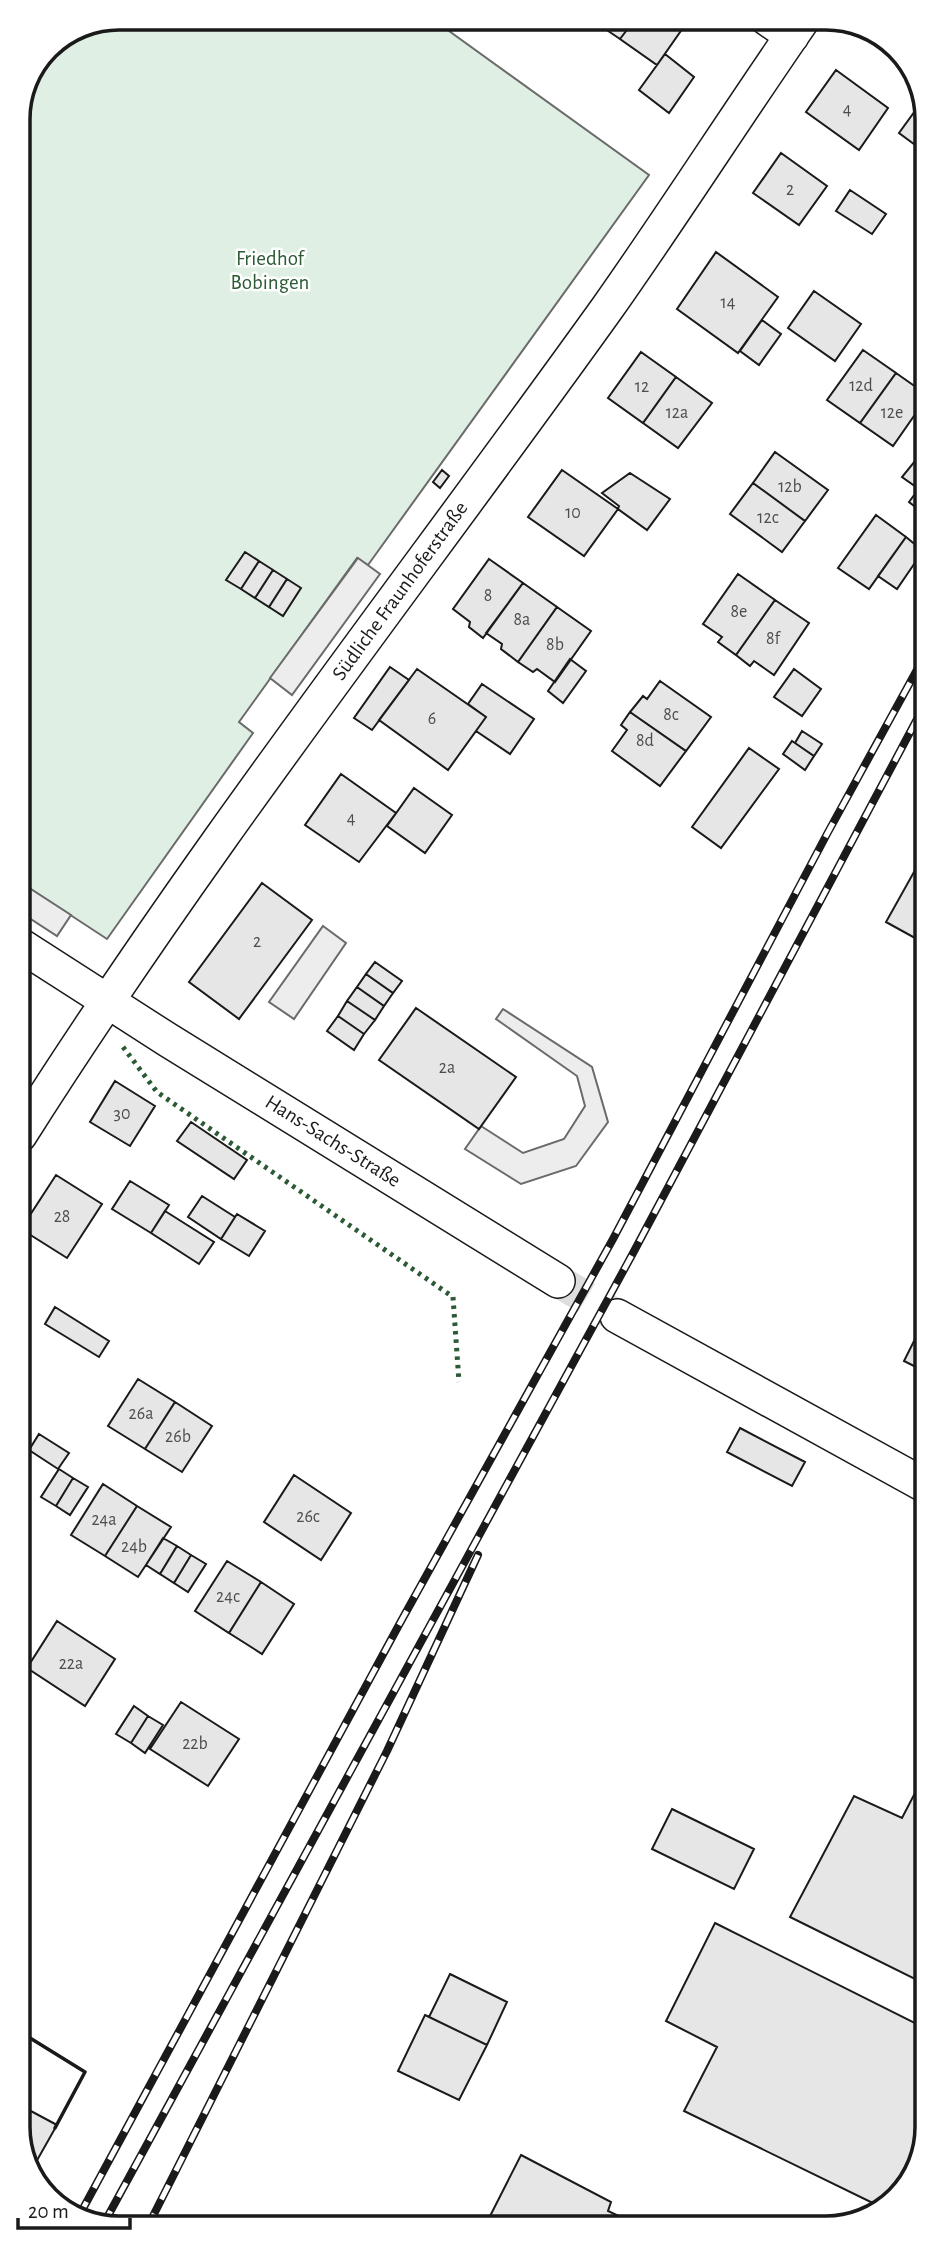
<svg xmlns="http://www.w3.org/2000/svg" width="945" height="2246" font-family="'Alegreya Sans',sans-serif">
<rect width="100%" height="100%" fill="#fff"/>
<path fill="#e0efe3" stroke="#6a6a6a" stroke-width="2" d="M118,18H431L649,175L368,565L357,558L239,722L253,733L107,939L20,882L18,112L47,47Z"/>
<path fill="#ededed" stroke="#6a6a6a" stroke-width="2" d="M358,558L380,574L292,695L270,678Z
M20,882L71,915L57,936L20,912Z
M323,926L346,943L294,1019L269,1002Z
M503,1009L592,1067L608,1122L576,1166L521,1184L465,1149L481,1126L523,1153L564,1139L585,1106L577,1076L496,1019Z"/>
<path fill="#e6e6e6" stroke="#1a1a1a" stroke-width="2" d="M589,18H636L620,39Z
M636,18H674L685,25L657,65L620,39Z
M665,54L694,77L669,113L639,90Z
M836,70L888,108L859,150L806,112Z
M915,111L922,117V150L899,133Z
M781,153L827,186L799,225L753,193Z
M850,190L886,214L872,234L836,211Z
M716,252L778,297L738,353L677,309Z
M814,291L861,324L835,361L788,328Z
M762,320L781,334L759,365L740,351Z
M863,350L896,373L860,423L827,400Z
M641,352L676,377L643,423L608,398Z
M896,373L923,392V403L893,446L860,423Z
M676,377L712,403L678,448L643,423Z
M923,451V483L919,489L902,477Z
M775,452L828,490L805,521L753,483Z
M442,470L449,476L440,488L433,482Z
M562,470L618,509L584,556L528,517Z
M630,473L670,499L647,530L618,509L619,506L602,493Z
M753,483L805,521L782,552L730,514Z
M923,483V513L909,502Z
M876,515L906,537L869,589L838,568Z
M906,537L923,551L897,589L878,576Z
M245,552L259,561L241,589L226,580Z
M489,559L523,583L483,638L469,627L470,622L453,609Z
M259,561L273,570L255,598L241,589Z
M273,570L287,579L269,607L255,598Z
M738,574L775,600L736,655L718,642L722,637L703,624Z
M287,579L301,588L283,616L269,607Z
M523,583L557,607L518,662L501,649L502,644L486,633Z
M775,600L809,623L774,675L754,661L750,666L736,655Z
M557,607L591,631L555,682L537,669L533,672L518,662Z
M570,659L586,671L563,703L548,691Z
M390,667L409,680L372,730L354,718Z
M417,669L486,717L448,770L379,720Z
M794,669L821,689L802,716L774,697Z
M660,681L711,717L686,751L630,712L643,696L647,699Z
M482,684L534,719L510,754L476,731L486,717L468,704Z
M630,712L686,751L660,786L612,751L627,730L621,725Z
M802,731L822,744L814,756L795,743Z
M792,741L814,756L805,770L783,754Z
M749,748L779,769L721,848L692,827Z
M341,774L396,813L359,862L305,825Z
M414,788L452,815L425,853L387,826Z
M924,854V943L886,922Z
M262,883L312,920L239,1019L189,982Z
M375,962L402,981L393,993L366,974Z
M366,974L393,993L384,1006L357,987Z
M357,987L384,1006L375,1020L347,1001Z
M347,1001L375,1020L364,1034L338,1016Z
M416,1008L516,1077L479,1129L379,1060Z
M338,1016L364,1034L354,1050L327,1031Z
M115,1081L155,1106L130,1146L90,1122Z
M191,1122L247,1160L234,1179L177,1141Z
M56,1175L102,1204L67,1258L21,1229Z
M130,1181L169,1205L151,1233L112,1209Z
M202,1196L235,1217L221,1239L188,1217Z
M165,1211L214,1242L199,1264L151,1233Z
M237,1214L265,1231L249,1256L221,1239Z
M55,1307L109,1341L99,1357L45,1324Z
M925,1319L926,1372L904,1361Z
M138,1379L175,1402L145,1449L108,1426Z
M175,1402L212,1426L182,1472L145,1449Z
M740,1428L805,1462L792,1486L727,1452Z
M39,1434L69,1453L58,1469L29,1450Z
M59,1469L73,1478L56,1506L41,1497Z
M294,1475L351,1513L321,1560L264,1522Z
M73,1478L88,1487L70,1515L56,1506Z
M103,1484L137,1506L105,1556L71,1535Z
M137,1506L171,1527L138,1577L105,1556Z
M163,1538L177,1546L160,1574L146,1565Z
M177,1546L191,1555L174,1583L160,1574Z
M191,1555L206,1564L188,1592L174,1583Z
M227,1561L261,1582L229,1633L195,1611Z
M261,1582L294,1604L262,1654L229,1633Z
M57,1621L115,1659L85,1706L27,1668Z
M181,1702L239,1739L208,1786L150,1749Z
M134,1706L148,1716L131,1743L116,1734Z
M148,1716L163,1725L145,1753L131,1743Z
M927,1770V1985L790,1917L854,1796L902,1818Z
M672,1809L754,1849L734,1889L652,1849Z
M715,1923L927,2029V2128L920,2149L916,2147L885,2204L881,2207L684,2111L717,2047L666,2021Z
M450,1974L507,2002L487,2045L429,2017Z
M425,2015L487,2045L459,2100L398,2071Z
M29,2110L57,2125L31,2171L23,2160V2122Z
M521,2155L611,2202L608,2211L638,2225L485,2226Z"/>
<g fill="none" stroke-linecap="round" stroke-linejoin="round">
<path stroke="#ddd" stroke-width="33" stroke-dasharray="33 17" stroke-linecap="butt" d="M558,1281L617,1316"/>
<defs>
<path id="street" d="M766,18L792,36
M20,945L168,1040L558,1281
M20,1135C201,849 411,582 608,307C675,212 738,113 804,18
M617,1316L926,1486"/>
</defs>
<use href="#street" stroke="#1a1a1a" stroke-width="36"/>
<use href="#street" stroke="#fff" stroke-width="33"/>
<defs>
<path id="rail" d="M79,2216L400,1623L613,1239L827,834L924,657
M103,2225L632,1255L924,706
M147,2228L387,1751L478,1555"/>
</defs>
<use href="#rail" stroke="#1a1a1a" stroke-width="8"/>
<use href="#rail" stroke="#fff" stroke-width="5" stroke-dasharray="16" stroke-linecap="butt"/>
<path stroke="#2b5a34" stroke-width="5" stroke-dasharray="3.5 5" stroke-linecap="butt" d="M123,1047L157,1092L453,1297L459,1382"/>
<path stroke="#1a1a1a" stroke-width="3.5" d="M22,2033L85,2072L55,2128"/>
</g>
<g text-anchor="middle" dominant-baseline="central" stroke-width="5" stroke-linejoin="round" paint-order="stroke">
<g font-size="18" fill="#4d4d4d">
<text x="847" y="110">4</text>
<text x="790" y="190">2</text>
<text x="728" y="303">14</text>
<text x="861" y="386">12d</text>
<text x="642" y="387">12</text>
<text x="677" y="413">12a</text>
<text x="892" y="413">12e</text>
<text x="790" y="487">12b</text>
<text x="573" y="513">10</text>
<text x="768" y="518">12c</text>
<text x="488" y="596">8</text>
<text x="739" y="612">8e</text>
<text x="522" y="620">8a</text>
<text x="773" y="639">8f</text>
<text x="555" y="645">8b</text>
<text x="671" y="715">8c</text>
<text x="432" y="719">6</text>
<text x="645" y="741">8d</text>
<text x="351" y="819">4</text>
<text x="257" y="942">2</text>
<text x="447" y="1068">2a</text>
<text x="122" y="1114">30</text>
<text x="62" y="1217">28</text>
<text x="141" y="1414">26a</text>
<text x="178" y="1437">26b</text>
<text x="308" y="1517">26c</text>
<text x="104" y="1520">24a</text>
<text x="134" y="1547">24b</text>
<text x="228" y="1597">24c</text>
<text x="71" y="1664">22a</text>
<text x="195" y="1744">22b</text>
</g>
<g font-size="21" fill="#2b5a34" stroke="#fff">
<text x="270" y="258">Friedhof<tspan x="270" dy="24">Bobingen</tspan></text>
</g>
<g font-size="21" fill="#1a1a1a" stroke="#fff">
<text transform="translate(400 591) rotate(-54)">Südliche Fraunhoferstraße</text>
<text transform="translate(333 1141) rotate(32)">Hans-Sachs-Straße</text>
</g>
</g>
<path d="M0 0H945V2246H0ZM119 30H826A89 89 0 0 1 915 119V2127A89 89 0 0 1 826 2216H119A89 89 0 0 1 30 2127V119A89 89 0 0 1 119 30Z" fill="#fff" fill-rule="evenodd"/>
<path fill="none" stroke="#1a1a1a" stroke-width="3.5" d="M119 30H826A89 89 0 0 1 915 119V2127A89 89 0 0 1 826 2216H119A89 89 0 0 1 30 2127V119A89 89 0 0 1 119 30Z"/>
<path d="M18 2218v10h112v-10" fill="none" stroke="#1a1a1a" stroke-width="3.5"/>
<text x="28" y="2218" font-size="21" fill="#1a1a1a" stroke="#ffffff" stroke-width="5" paint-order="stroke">20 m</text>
</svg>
